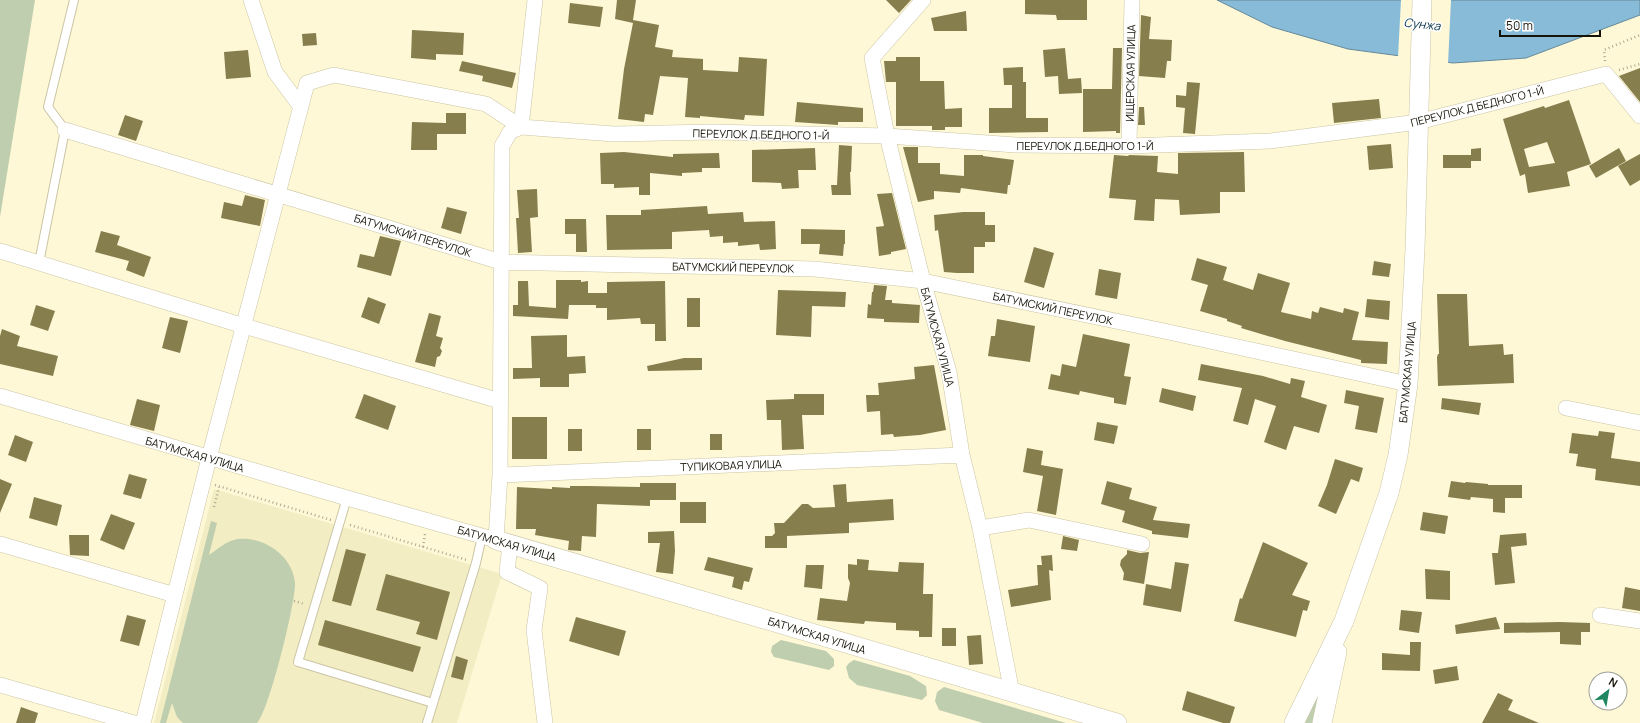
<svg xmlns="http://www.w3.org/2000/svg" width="1640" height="723" font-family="Manrope,sans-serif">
<rect width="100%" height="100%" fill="#fef8d7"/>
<path fill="#f3edc4" d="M214,489L502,574L457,723H154Z"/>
<path fill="#bfceae" d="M0,0H35L0,217Z
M211,521L217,523L209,555C218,549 226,541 238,539C264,536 293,556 295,583C296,601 269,712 257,723H183L177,717L172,703L166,723H160Z
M781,640L826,651L834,659V666L829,670L774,657L771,652L772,646Z
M854,660L910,676L926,686L927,695L922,700L857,685L849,678L846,667L849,663Z
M1320,683L1315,723H1303Z
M944,687L1066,723H983L939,710L935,701L937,692Z"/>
<path fill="#87bbd8" stroke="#65899a" d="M1217,0H1640V15L1526,58L1453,63L1348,49L1272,27Z"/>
<path fill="#fef8d7" d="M1401,0H1451L1448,64L1398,57Z"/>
<path fill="#877e4d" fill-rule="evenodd" d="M617,0H636L633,20L659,25L655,47L673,50L672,57L703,59V70L738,72L739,57L767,59L764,116L745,115L744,120L700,116V118L685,117L688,78L660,76L653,115L645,114L644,122L618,119L624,69L633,23L615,19Z
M886,0H911L899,13Z
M1025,0H1087V20H1057L1056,15L1025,14Z
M570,3L603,7L600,27L568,23Z
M966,11L967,31H934L931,18Z
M1141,15L1151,17L1149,39L1172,40L1171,61H1167L1165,78L1139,76Z
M412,30L464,33L463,55L436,54V60L411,58Z
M316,33L317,45L303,46L302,34Z
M1065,48L1068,79L1081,78L1082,93L1059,94L1058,76L1045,77L1043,50Z
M1113,48H1122L1120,133H1116V131L1083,132V89H1112Z
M248,50L251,77L226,79L224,52Z
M896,57H920V81H944L945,109L962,108V127H945V130H932V126H896V82H886L884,61H896Z
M462,61L516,73L512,88L482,81L483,76L459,71Z
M1023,67V82H1026V118H1048V132L989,133V108H1012V85H1004L1003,68Z
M1640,68V102L1619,76Z
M1187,82L1200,83L1195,134L1183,133L1185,108L1176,107V95L1186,96Z
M1379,99L1381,118L1334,123L1332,103Z
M1569,100L1591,164L1567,172L1570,186L1528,193L1525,174L1520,176L1503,119L1544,106L1545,108ZM1547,142L1555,163L1529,167L1524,149Z
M797,102L863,108V122H838V125L795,122Z
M1139,107H1144L1145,125H1138Z
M446,113H466V134H437V150H411L412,122L446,123Z
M125,115L143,121L136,141L118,135Z
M1391,144L1393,168L1369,170L1367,146Z
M839,145L852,146L851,172H850L851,195H832L831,185H837Z
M903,147H918V163H940V174L964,176V155H983V156L1014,160L1010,185H1008L1007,194L961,188L960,193L934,191V199L918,202Z
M815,148L816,170H798L799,188L782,189L781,183L752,182V150Z
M1481,148V161H1471V168H1443V155H1471V149Z
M1619,148L1626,161L1596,178L1589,166Z
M624,152L673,157V154L719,153L720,168H702V172L682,173V176L650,173V195H639V187L614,188V184H601L600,153Z
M1244,152L1245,192H1220V213L1180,215L1179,200L1155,199L1154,221L1134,220L1136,200L1109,198L1114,155L1128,156L1129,155L1158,156L1157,172L1178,174V153Z
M1640,154V180L1630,186L1618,166Z
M537,189L538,217L530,218L532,252L518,253L516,218H519L517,190Z
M892,193L906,249L891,252V254L879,256L876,227L884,226L877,194Z
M245,195L265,200L260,226L221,218L224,202L242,206Z
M707,206L708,214L743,212L744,222L775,221L776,249L760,250L759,244L738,246V242L723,243V236L710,237L709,230L672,232V249L607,250L606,215H641V210Z
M447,207L467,212L461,234L441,228Z
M963,212H985V225H995V242H985V247H974V273H957L944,272L938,230L935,231L934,215Z
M565,219H586L587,252H576V234H565Z
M801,229L845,230V244H844L843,256L819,254L820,244H801Z
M101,231L120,236L117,245L151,257L144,277L126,270L129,261L95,252Z
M380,236L401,241L391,276L357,267L360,254L374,257Z
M1034,247L1054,253L1044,288L1024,282Z
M1197,258L1227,267L1223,280L1253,290L1258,273L1290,283L1281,312L1311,319L1312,311L1318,313L1320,307L1343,313L1344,308L1359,312L1352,340L1388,342L1387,364L1361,363V360L1285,341L1241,328L1242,326L1227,321V319L1200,311L1208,285L1191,280Z
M1374,261L1391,264L1389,277L1372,275Z
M1099,269L1121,273L1117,299L1095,295Z
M556,280H581V282L588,281V293H607V282L665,281L666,341H655V324H641L640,318L607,320V308H596V305H569L568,319L513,316V305H518V281H528L529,306L556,308Z
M874,285L887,286L885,300H892V303L920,305L919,323L884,322V319L867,318L868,304L871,305L872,292H873Z
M778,290L846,292L845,307L812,306L811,337L776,335Z
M1437,294H1467L1469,346L1503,344L1504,355L1513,354L1514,383L1438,386L1437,357L1438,354H1439Z
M368,297L386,304L379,324L361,317Z
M687,298H700V327H687Z
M1367,299L1390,301L1389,320L1365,317Z
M36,305L55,311L48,331L30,325Z
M429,313L441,316L436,336L443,338L440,348L442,351L440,356L437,357L435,367L415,362Z
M170,317L188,321L180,353L162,348Z
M997,319L1035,326L1030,362L988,356L991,336H995Z
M2,329L20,336L17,346L58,356L53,376L0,364V336Z
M1083,334L1130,344L1124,376L1131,377L1126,405L1114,403V398L1080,391L1079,395L1048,389L1051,374L1060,376L1062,364L1076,367Z
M567,335V357L585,356L586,373L569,374V387H540V378L513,379V368H532L531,336Z
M684,358H702V370L648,371L647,366Z
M1201,364L1263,376L1290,384L1291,378L1305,381L1301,397L1327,405L1319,433L1294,426L1286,450L1264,442L1276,406L1255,399L1248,425L1233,421L1242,388L1198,380Z
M934,365L946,430L920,435L894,437L893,434L881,435L880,411L867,412L866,395H879L878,383L915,379L914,367Z
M1162,388L1196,396L1193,411L1159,402Z
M1346,390L1384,398L1377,433L1355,429L1359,406L1344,403Z
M364,394L396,406L388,430L355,418Z
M794,394H824V415H802L804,449L782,450L781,420H767L766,400L794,399Z
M1442,398L1481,403L1479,415L1441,409Z
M137,399L160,405L154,431L130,425Z
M512,417H547V459H512Z
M1097,422L1118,426L1114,444L1094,440Z
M568,429H582V451H568Z
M637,429H651V450H637Z
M1599,431L1615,433L1611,458L1640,462V486L1595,480L1596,469L1576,466L1578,454L1569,453L1572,433L1598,436Z
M710,434H722V450H710Z
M15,435L33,442L26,462L8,455Z
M1027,448L1043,451L1041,465L1063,469L1056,515L1037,511L1043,476L1023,472Z
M1335,459L1363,468L1359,482L1351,479L1336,514L1318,506L1327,485Z
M129,474L147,479L141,499L123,494Z
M0,479L12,484L0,513Z
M1107,481L1132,488L1129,499L1157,507L1153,520L1190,524L1188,538L1152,534V531L1122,522L1125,511L1101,504Z
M1451,481L1465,483L1466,482L1488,484V485H1522V498H1505V513L1493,512V499L1471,497L1470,500L1448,497Z
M640,483H676V500H650V506L597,504L596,537L582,536L581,551L568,550L569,541L535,535L536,529H516L517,487L552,489V487L570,488V486H588L640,487Z
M846,484L847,502L893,499L894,520L849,523V533L787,536V548H765V536H772L775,533L774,523H784L802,504H808L813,508L835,507L833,485Z
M34,497L62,505L57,526L29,518Z
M680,502H706V523H680Z
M1423,512L1448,516L1445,534L1420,530Z
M111,514L135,523L124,550L100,540Z
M674,531L675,551L673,574L656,572L660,543H648V532Z
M1526,533L1527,545L1511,547L1515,583L1495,585L1492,553H1498L1500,535Z
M69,535H89V556L70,555Z
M1063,536L1079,540L1077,551L1061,549Z
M1263,542L1308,563L1292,595L1310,601L1307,611L1303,610L1296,637L1234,621L1240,598L1242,599Z
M346,549L366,554L351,606L332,601Z
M1127,550L1140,553L1149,552L1144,584L1123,580L1124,573L1120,565L1121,560L1127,554Z
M1052,555L1053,571L1049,570L1051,600L1011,607L1008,590L1038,585L1037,565H1042L1041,556Z
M708,557L753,568L749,582L744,581L742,590L732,587L734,577L704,570Z
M857,559L869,560L868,570L898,572L899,562L924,563L923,594H933L932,637H919V631L896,630V623L865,621L864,624L817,620L820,598L847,601L850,583L848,578V564L857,565Z
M1175,562L1189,564L1181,612L1143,605L1146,584L1171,589Z
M806,565H824L822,589L804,587Z
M1425,569L1450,571V600L1426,599Z
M386,574L450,592L437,640L416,634L420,622L376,610Z
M1625,587L1640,590V611L1622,608Z
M1401,610L1422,612L1419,633L1399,630Z
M127,615L146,620L139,646L120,641Z
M576,617L626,631L619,656L569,641Z
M1496,617L1500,629L1456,634L1455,625Z
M325,620L421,647L413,672L318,645Z
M1560,622L1590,623V632H1581V645L1560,644V632L1504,633V623Z
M942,628H956V646H942Z
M981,635L983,664L969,665L967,636Z
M1410,642H1421L1420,671L1382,670V653L1410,655Z
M456,656L468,660L463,680L451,677Z
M1457,666L1459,680L1435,684L1433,670Z
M1187,691L1235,707L1230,723H1223L1182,710Z
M1498,693L1513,700L1508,710L1539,723H1482Z
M21,707L38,713L35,723H16Z"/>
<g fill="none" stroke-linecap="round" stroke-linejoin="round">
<defs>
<path id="service" d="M39,263L65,130L48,107L74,0
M347,498L298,662L433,703
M427,723L476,563L482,536"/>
<path id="minor" d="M251,0L275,72L301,107
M923,0L872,58L887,136L923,281L949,372L962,455L980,528L1012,693
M65,130L501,262L815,269L923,281L1164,331L1408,384
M1129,146L1132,0
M0,251L244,326L500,401
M0,396L347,498L496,540L500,475L502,146L510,132L521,127L535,0
M1566,408L1640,423
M500,475L962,455
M980,528L1029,520L1142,544
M0,544L175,595
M510,544L507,572L540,588L534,630L545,723
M1600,615L1640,621
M0,685L134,723
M143,723L209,458L307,83L334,75L486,104L521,127L614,134L713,132L887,136L1016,145L1129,146L1270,141L1418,122L1606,74L1640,116"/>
<path id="tertiary" d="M496,540L1117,723
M1294,723L1344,621L1389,493L1398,455L1408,384L1415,249L1422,0
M1322,723L1337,652"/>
</defs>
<use href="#service" stroke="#cbc5a5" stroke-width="10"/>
<use href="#minor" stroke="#cbc5a5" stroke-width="16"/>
<use href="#tertiary" stroke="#cbc5a5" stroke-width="20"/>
<path stroke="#ada98f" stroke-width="2.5" stroke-dasharray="1 3" stroke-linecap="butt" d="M1605,61L1604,50L1640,35
M1619,70L1640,64
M215,485L331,520
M214,507L219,487
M350,525L467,560
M423,547L425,534
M294,601L305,604"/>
<use href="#service" stroke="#fff" stroke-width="8"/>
<use href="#minor" stroke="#fff" stroke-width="15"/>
<use href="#tertiary" stroke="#fff" stroke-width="19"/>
</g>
<g text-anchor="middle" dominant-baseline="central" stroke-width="3" stroke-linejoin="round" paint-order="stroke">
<g font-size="11" fill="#151308" stroke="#fff">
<text transform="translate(1130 73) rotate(-89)">ИЩЕРСКАЯ УЛИЦА</text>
<text transform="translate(1477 106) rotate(-14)">ПЕРЕУЛОК Д.БЕДНОГО 1-Й</text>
<text transform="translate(761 134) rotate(1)">ПЕРЕУЛОК Д.БЕДНОГО 1-Й</text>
<text x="1085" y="145">ПЕРЕУЛОК Д.БЕДНОГО 1-Й</text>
<text transform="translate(413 235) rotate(17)">БАТУМСКИЙ ПЕРЕУЛОК</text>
<text transform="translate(733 267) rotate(1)">БАТУМСКИЙ ПЕРЕУЛОК</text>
<text transform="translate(1053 308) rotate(12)">БАТУМСКИЙ ПЕРЕУЛОК</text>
<text transform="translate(938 337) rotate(75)">БАТУМСКАЯ УЛИЦА</text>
<text transform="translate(1407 372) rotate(-85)">БАТУМСКАЯ УЛИЦА</text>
<text transform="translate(195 454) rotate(16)">БАТУМСКАЯ УЛИЦА</text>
<text transform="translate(731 465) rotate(-2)">ТУПИКОВАЯ УЛИЦА</text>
<text transform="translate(507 543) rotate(16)">БАТУМСКАЯ УЛИЦА</text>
<text transform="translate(817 635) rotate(17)">БАТУМСКАЯ УЛИЦА</text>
</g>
<g font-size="12" font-style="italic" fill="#063449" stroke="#fff">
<text transform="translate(1422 24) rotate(6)">Сунжа</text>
</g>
</g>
<g transform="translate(1608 691) rotate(31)"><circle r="19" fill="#ffffff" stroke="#a1a19c"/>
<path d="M0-3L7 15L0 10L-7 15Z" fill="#1f8662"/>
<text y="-6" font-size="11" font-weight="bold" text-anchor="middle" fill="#151308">N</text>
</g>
<path d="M1500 30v6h100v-6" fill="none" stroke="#151308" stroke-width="2"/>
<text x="1506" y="30" font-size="12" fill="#151308" stroke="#ffffff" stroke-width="3" paint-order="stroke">50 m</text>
</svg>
